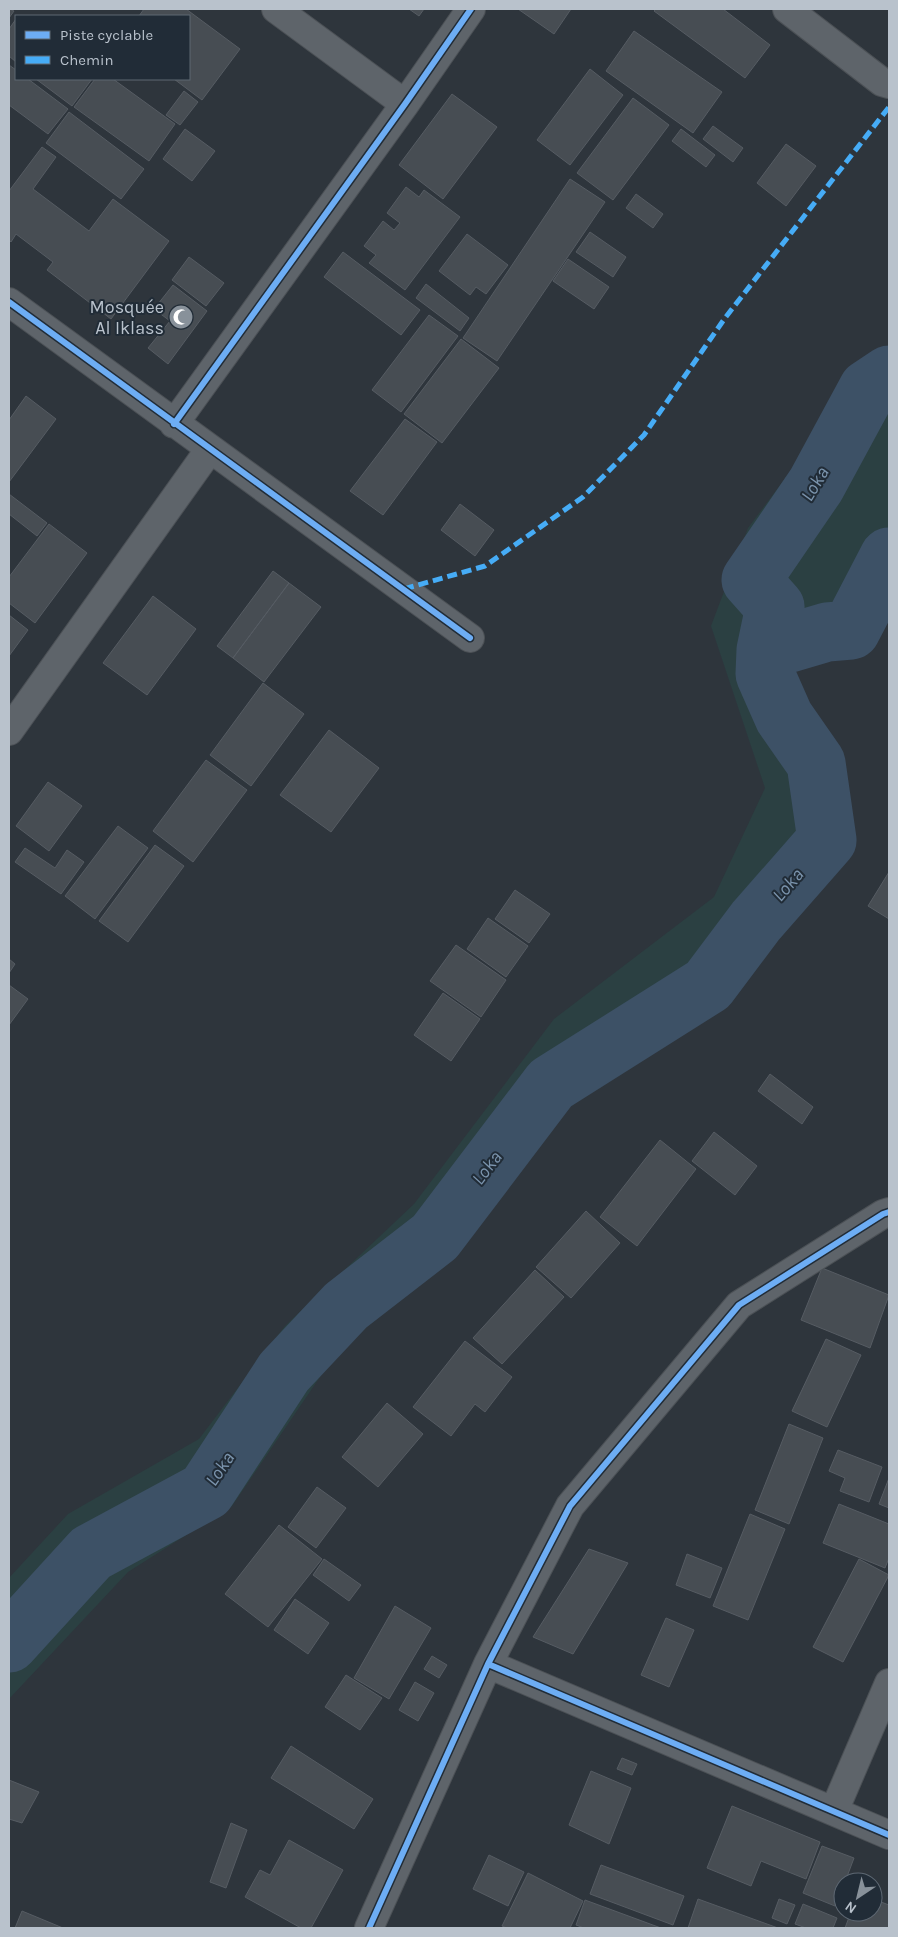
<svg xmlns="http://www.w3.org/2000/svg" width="898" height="1937" font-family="Karla,sans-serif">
<rect width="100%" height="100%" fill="#2e353c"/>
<path fill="#2b4042" d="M889,353V605L871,645L787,666L831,747L834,843L718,993L573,1101L458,1249L350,1333L232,1506L128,1572L9,1699V1578L68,1514L199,1439L285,1326L414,1204L554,1019L714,897L765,788L711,626L748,528L866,370Z"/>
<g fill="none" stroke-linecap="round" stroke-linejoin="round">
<path stroke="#3d5166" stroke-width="59" d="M766,650L827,632L851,630L889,557
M9,1643L91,1553L206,1491L284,1372L346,1306L435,1237L551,1084L708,985L756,921L827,840L816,763L784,717L765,674L766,650L775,607L751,580L816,485L868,389L889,375"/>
</g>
<path fill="#474d53" stroke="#565c63" d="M9,9L14,11L9,18Z
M144,9H186L240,49L202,100L174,79H189V16H139Z
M409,9H424L419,16Z
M518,9H571L554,34Z
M656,9H723L770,45L745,78L654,11Z
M16,19V62L9,56V29Z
M634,31L722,92L693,133L606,71Z
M9,65L16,70V79H28L68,109L48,134L9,105Z
M590,69L623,95L570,165L537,140Z
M36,79H92L72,106Z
M95,79H113L175,124L149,161L74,107Z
M184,91L198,102L180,125L166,115Z
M452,94L497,127L443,199L399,165Z
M633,98L669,125L613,200L577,173Z
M69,112L144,169L121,199L46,143Z
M713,126L743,148L733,162L703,139Z
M185,129L215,151L192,181L163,159Z
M681,129L715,155L706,167L672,141Z
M786,144L816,166L786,206L757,183Z
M42,147L56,157L33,189L89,231L113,199L169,241L111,319L47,270L53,262L16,234L11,242L9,240V191Z
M570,179L605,202L497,361L463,338Z
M406,187L419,197L424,190L460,217L405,290L369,263L376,255L364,246L383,221L394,230L400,223L387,213Z
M636,194L663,214L653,228L626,208Z
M590,232L626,257L613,277L576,252Z
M467,234L508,265L486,294L476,287L470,295L439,271Z
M343,252L420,310L401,335L324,277Z
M189,257L224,283L206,306L172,280Z
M568,259L609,287L594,309L553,281Z
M426,284L469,318L460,331L416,298Z
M173,285L207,311L168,364L148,348L170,321L154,309Z
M429,315L458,336L401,412L372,390Z
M461,339L499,368L442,443L404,414Z
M26,396L56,419L9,482V420Z
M405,419L437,442L383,515L350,491Z
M9,494L47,523L37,536L9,514Z
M460,504L494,530L475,556L441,530Z
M49,524L87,553L35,623L9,603V577Z
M273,571L289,583L233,658L217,646Z
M289,583L321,607L264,682L233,658Z
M153,596L196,629L147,695L103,663Z
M9,615L28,630L9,656Z
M263,683L304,714L251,786L210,755Z
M329,730L379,768L331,832L280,795Z
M206,760L247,790L193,862L153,831Z
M48,782L82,806L49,851L16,826Z
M118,826L148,848L95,919L65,896Z
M155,845L184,866L128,942L99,921Z
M25,848L55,868L67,850L84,862L61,894L15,862Z
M889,872V919L868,906Z
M515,890L550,914L529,943L495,919Z
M488,918L528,946L506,977L467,949Z
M456,945L506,980L481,1017L430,981Z
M9,959L15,964L9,973Z
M9,985L28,999L9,1025Z
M443,993L480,1019L451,1061L414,1035Z
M770,1074L813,1107L802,1124L758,1091Z
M714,1132L757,1166L735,1195L692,1161Z
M660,1140L696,1169L637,1246L600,1217Z
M586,1211L620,1243L571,1298L536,1267Z
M822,1268L889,1295L870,1348L801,1320Z
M535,1270L564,1297L502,1364L473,1338Z
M826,1339L861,1355L827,1427L792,1411Z
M465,1341L512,1377L485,1412L475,1404L451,1436L413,1407Z
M387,1403L423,1434L378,1487L342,1457Z
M789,1424L823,1438L789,1524L755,1510Z
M838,1450L882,1467L869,1502L840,1491L845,1478L829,1471Z
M889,1478V1508L879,1504Z
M317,1487L346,1508L316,1548L288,1527Z
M839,1504L889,1524V1558L885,1568L823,1543Z
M750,1514L785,1529L748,1620L713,1606Z
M279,1525L322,1559L268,1627L225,1594Z
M589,1549L628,1563L573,1654L533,1637Z
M687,1554L722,1568L710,1598L676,1585Z
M324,1559L361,1585L349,1601L313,1575Z
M859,1559L889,1575L843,1662L813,1647Z
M295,1599L329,1623L308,1654L274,1630Z
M395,1606L431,1628L389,1699L354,1678Z
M666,1618L694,1630L669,1687L641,1675Z
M432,1656L447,1665L439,1678L424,1669Z
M346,1675L382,1698L360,1730L325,1707Z
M415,1682L434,1693L418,1721L399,1710Z
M291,1746L373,1799L354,1829L271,1778Z
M622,1758L637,1764L632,1775L617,1769Z
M591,1771L631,1788L609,1844L569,1825Z
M9,1780L39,1792L22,1823L9,1819Z
M732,1806L820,1842L806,1879L761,1861L751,1886L707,1868Z
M231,1823L247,1830L226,1888L210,1882Z
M289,1840L343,1870L311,1928H301L245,1897L260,1870L270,1875Z
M822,1846L854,1858L845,1882H843L835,1906L803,1893Z
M489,1855L524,1872L508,1906L473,1889Z
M601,1865L684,1896L673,1925L590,1894Z
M528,1873L583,1901L570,1928H507L502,1926Z
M698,1899L778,1928H688Z
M779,1899L795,1905L787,1924L772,1918Z
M873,1899L889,1905V1928H845L851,1912H873Z
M585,1900L661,1928H584L576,1925Z
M803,1904L837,1918L833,1928H806L795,1924Z
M22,1911L63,1928H15Z"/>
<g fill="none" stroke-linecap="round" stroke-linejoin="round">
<defs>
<path id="street" d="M276,9L405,104
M787,9L882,82L889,84
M9,302L470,638
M174,424L405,104L471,9
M9,731L210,449
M488,1664L889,1835
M834,1811L889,1683
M369,1928L488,1664L570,1506L739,1305L883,1214L889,1212"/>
</defs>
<use href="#street" stroke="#4c5156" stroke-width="30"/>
<use href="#street" stroke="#5e646a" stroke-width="28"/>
<path stroke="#46acf6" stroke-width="5" stroke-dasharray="10 5" stroke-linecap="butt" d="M404,589L485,566L583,497L644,435L725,318L889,107"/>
<defs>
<path id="cycleway" d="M9,302L470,638
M174,424L405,104L471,9
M488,1664L889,1835
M369,1928L488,1664L570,1506L739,1305L883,1214L889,1212"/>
</defs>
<use href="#cycleway" stroke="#212c37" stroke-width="9"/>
<use href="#cycleway" stroke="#6dadf4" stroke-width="6"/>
</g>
<defs>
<symbol id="mosque-disc" viewBox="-11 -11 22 22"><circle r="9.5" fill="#88919a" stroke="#212c37"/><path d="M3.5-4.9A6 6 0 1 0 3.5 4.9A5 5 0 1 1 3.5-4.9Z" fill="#fff"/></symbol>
</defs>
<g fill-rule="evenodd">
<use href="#mosque-disc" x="167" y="303" width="28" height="28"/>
</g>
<g text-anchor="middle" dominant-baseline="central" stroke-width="4" stroke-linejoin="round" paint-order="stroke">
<g font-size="18" fill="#b9c2cc" stroke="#212c37" text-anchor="end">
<text x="164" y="307">Mosquée<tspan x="164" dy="21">Al Iklass</tspan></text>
</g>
<g font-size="19" font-style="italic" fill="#7b94ad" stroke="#212c37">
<text transform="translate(815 484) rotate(-59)">Loka</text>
<text transform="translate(788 885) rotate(-49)">Loka</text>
<text transform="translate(487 1168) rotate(-53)">Loka</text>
<text transform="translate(220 1469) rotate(-56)">Loka</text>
</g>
</g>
<rect width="898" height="1937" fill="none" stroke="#b9c2cc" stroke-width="20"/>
<rect x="15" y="15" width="175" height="65" fill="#212c37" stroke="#5e6873"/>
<rect x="25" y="31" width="25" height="8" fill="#6dadf4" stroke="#5e6873"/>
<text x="60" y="40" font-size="15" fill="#b9c2cc">Piste cyclable</text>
<rect x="25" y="56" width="25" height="8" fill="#46acf6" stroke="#5e6873"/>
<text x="60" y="65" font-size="15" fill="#b9c2cc">Chemin</text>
<g transform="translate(858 1897) rotate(215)"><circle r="24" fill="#212c37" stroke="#5e6873"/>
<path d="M0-4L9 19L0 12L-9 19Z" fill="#88919a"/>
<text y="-8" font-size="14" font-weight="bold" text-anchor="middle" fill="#b9c2cc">N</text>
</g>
</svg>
